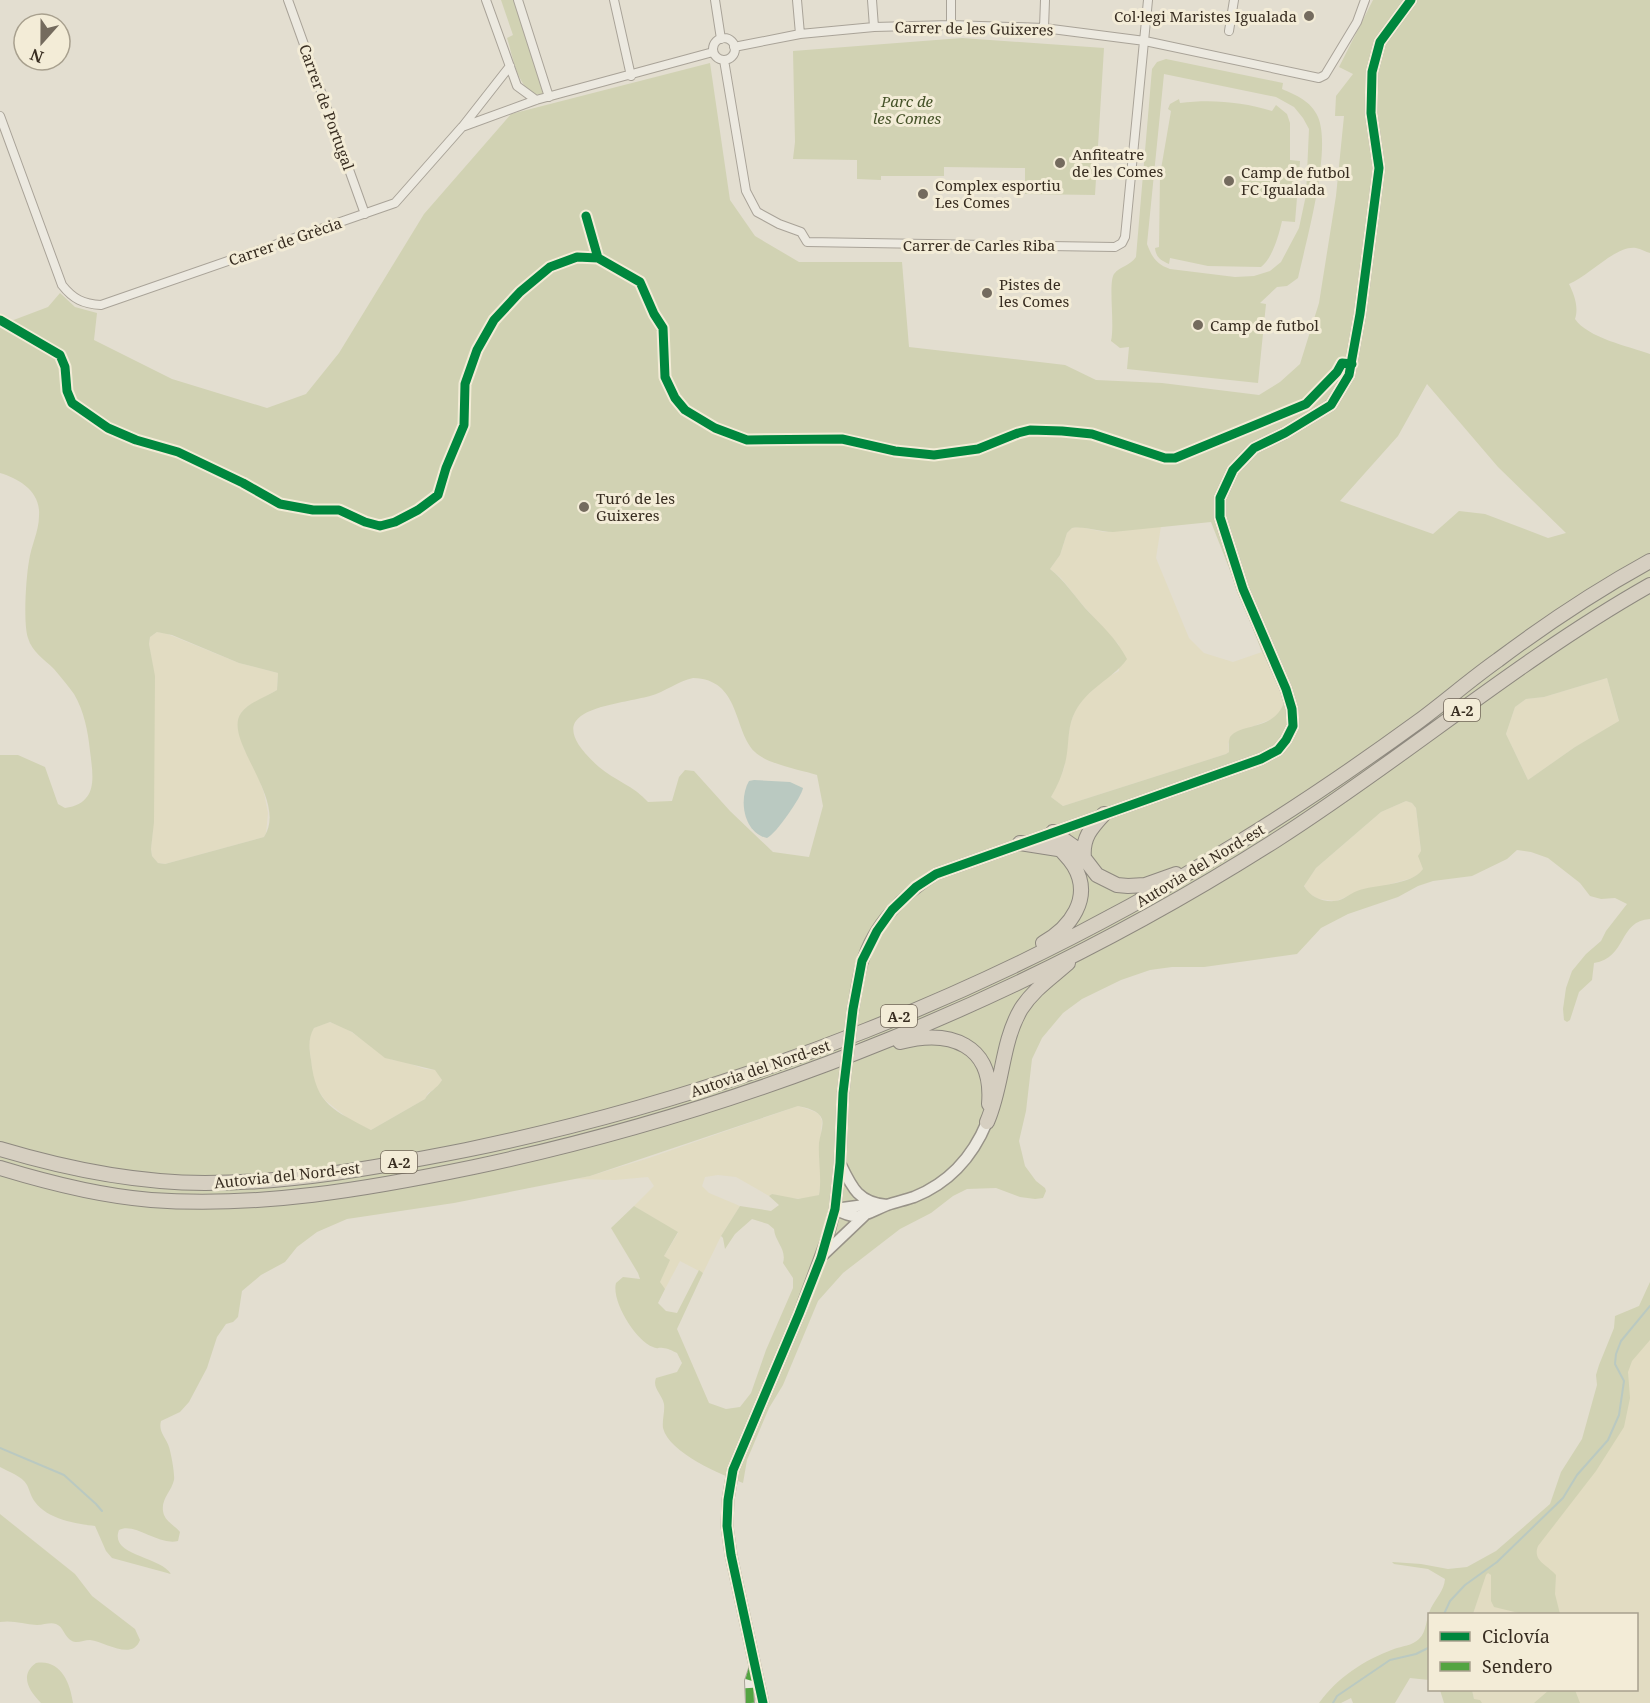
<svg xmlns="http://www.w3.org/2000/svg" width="1650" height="1703" font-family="'Noto Serif',serif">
<rect width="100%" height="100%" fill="#e3ded0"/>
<path fill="#e2dcc2" d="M1161,526L1156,558L1189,638L1204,653L1233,662L1262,652L1285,700L1281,711L1272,719L1233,734L1228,744L1229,752L1226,754L1063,806L1051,797L1064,769L1070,725L1075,711L1083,699L1106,678L1119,671V645L1080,602L1061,578L1050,569L1060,555L1067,533L1072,528L1080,527L1104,532Z
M157,632L165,633L239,663L278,673L277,690L248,706L241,713L238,726L244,749L254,766L264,793L268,813L266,833L264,837L165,864L158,863L152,856L151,849L153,830V668L149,644L150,637Z
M1607,678L1619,722L1575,747L1528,780L1506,734L1515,707L1526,699L1544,697Z
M1406,801L1412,803L1416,808L1423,869L1421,872L1412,878L1380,887L1365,889L1336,901L1319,899L1308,893L1304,885L1316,868L1381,812Z
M329,1022L344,1027L392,1060L402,1061L425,1069L436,1070L442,1080L437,1088L428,1093L425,1099L371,1130L351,1121L325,1100L316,1087L313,1079L309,1044L310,1034L314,1028Z
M798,1106L813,1111L819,1114L822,1121L819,1152L821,1177L819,1195L805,1199L787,1198L772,1194L769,1196L736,1177L718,1175L705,1177L702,1186L709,1193L740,1206L721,1236L703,1273L680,1261L665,1289L659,1283L664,1256L678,1233L634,1206L654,1186L648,1177L615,1180L576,1179L590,1176L649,1158Z
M1650,1336V1703H1575L1572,1690H1636V1614H1555L1531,1548L1628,1360Z
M1487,1569L1533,1614H1473Z
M1472,1690H1552L1538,1703H1475Z"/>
<path fill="#d1d2b3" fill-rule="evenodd" d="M501,0H514L546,94C519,101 513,56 507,38L513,35Z
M1373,0H1650V253C1646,252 1641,249 1636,248C1616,245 1589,276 1569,284C1574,294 1579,307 1575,319C1588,338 1628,346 1650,354V919C1618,921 1627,958 1594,963L1592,980L1579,992L1570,1020L1567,1022L1564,1020L1563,1009L1566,988L1572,971L1586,954L1601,941L1606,931L1627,904L1615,898L1601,899L1590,896L1580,883L1548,858L1531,852L1517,850L1507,859L1472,876L1433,881L1418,886L1398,897L1348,914L1321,928L1297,954L1204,967H1172L1150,970L1121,980L1082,999L1063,1013L1042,1038L1032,1059L1026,1111L1019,1141L1025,1166L1036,1181L1045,1188L1046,1191L1043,1198L1035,1199L1020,1197L996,1188L967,1189L953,1196L931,1213L900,1229L843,1273L818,1301L783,1385L769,1408L747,1460L743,1483C722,1475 669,1453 663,1428C662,1420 665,1412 664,1404C662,1394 652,1388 656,1378L677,1372L682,1363L677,1353C673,1351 667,1348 663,1348C655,1347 661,1350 653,1347C636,1341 611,1301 616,1283L623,1277L640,1279L638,1273L611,1228L634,1206L678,1232L664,1256L670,1260L660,1282L665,1289L658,1303L666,1311L677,1313L699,1270L703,1273L677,1329L709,1403L726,1409L740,1407L751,1393L766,1350L793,1288V1278L783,1263C787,1249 775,1242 774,1229L768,1224L752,1219L735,1234L725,1249L723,1238L721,1236L740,1206L771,1211L779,1205L769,1196L772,1194L798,1199L819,1195C822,1177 818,1160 819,1143C820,1135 824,1126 822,1119C819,1110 806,1108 798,1106L590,1176L454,1203L347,1219L317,1232L297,1247L285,1262L261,1275L242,1291L238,1317L233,1322L226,1324L217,1337L207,1368L189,1402L180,1412L161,1421C158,1432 166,1437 169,1447C171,1453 175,1474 174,1480C171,1493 159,1500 164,1515C167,1522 175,1526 180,1532L178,1541C158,1546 135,1522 119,1530C109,1556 160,1556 171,1574L112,1558L106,1551L95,1526C77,1524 47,1519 35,1502C31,1497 30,1491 27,1485C22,1476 9,1472 0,1467V755H18L45,767L58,804L65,808C99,803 93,776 90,751C88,731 84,711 74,694C68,686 61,677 54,669C44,659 32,652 28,638C23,624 26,577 29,561C31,546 39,531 39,516C41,492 20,479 0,473V323L11,321L48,307L60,293L75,307L97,313L94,340L172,379L267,408L306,394L339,353L424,214L511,114L710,63L730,200L755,236L799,262H902L909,347L1065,365L1096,380L1162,383L1259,395L1280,382L1300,364L1319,303L1336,196L1344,116H1335L1336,96L1353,74L1339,67ZM1427,384L1498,467L1566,533L1548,538L1485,514L1459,511L1433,534L1340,501L1398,436ZM1211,522L1262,652L1285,700C1275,732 1241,722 1230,737C1228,742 1229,747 1229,752L1226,754L1063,806L1051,797C1059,783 1065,769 1067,753C1069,739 1068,725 1075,712C1087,688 1113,679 1127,659C1116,638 1101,625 1085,608C1073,594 1064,580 1050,569L1060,555L1067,533L1072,528C1086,526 1099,532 1113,532ZM157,632L172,635L239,663L278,673L277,690C266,697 249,702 241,713C222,740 289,800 264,837L165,864L158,863L152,856L151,849L154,822L155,676L149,644L150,637ZM693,678C741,679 733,731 755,752C767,764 801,770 817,775L823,806L809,857L773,852L730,811L694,771L685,770L679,777L672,801L648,802C634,786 614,780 599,767C534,709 608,707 650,696C665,692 678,681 693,678ZM1607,678L1619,721L1575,747L1528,780L1506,734L1515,707L1526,699L1544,697ZM1406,801L1412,803L1416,808L1421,851L1418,856L1423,869C1411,886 1375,884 1357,891C1349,894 1344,900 1335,901C1322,902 1310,897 1304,886L1316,868L1381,812ZM330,1022L352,1032L385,1058L435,1070L442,1080C437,1089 429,1091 425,1099L371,1130C334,1110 316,1106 311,1060C309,1048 308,1038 314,1028Z
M962,38L1104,48L1095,195L1025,194V168L944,167V176H881V180L857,179V160L793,159L795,142L793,51Z
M1166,59L1283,83L1282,89C1296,95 1311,101 1318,117C1332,150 1306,242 1298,278L1287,286L1277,287L1260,303L1266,304L1258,383L1127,369L1129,347L1120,348L1111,341C1115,325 1108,283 1114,274C1120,266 1130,266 1136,257L1152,69L1157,62ZM1164,74L1276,97L1294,107L1303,118L1309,129L1306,195L1299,228L1281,262L1270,271L1254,276L1235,277L1170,269C1156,264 1152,257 1147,244Z
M1179,99L1180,103C1212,99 1242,102 1272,111L1276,105L1287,114L1290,123V160L1300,161L1295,222L1282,221C1279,235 1272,259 1261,267L1208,266L1170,258L1169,264C1160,260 1156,257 1155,248L1159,247L1160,175L1171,111L1168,109L1170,104Z
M1650,1282V1340L1632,1361L1628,1372L1630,1398L1624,1427L1596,1471L1538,1546C1532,1561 1548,1565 1556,1575L1555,1594L1560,1614H1523L1494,1607L1491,1601V1575L1488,1573L1486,1575L1473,1614H1430L1429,1680L1410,1678L1395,1703H1353L1351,1698L1341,1703H1319C1337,1678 1364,1660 1394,1649C1402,1646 1412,1646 1419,1639C1427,1632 1426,1617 1431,1608C1436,1598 1444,1591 1445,1579L1428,1569L1394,1564L1392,1562L1421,1564L1448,1569L1467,1567L1496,1551L1550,1504L1561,1472L1582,1439L1597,1385L1596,1375L1599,1365L1614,1328L1615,1316L1639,1306Z
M0,1514L75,1574L92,1596L135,1629L140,1640C132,1661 106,1642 90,1640C84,1640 77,1644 72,1641C64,1637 64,1627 56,1624C50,1622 44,1625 37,1625C24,1624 13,1620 0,1622Z
M36,1663C61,1659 70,1683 73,1703H41C29,1691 19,1675 36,1663Z
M1440,1690H1472L1474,1699L1480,1700L1482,1703H1444Z
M1549,1690H1575L1580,1703H1534Z"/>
<path fill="#bac9c1" d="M754,780L790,782L803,788C802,796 776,834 767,838C744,833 738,800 749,781Z"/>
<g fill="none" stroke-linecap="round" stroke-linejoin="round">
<path stroke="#bac9c1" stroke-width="2" d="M0,1448L64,1475L96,1504L102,1511
M1444,1614L1450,1601L1465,1585L1497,1562L1563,1498L1577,1475L1608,1440L1619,1415L1624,1381L1615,1364L1616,1354L1621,1341L1650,1306
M1333,1703L1337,1696L1390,1660L1416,1654L1430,1647"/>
<defs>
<path id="street" d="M288,0L365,214
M486,0L517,86L536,100
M518,0L549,97
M614,0L631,76
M715,0L721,39
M797,0L800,34
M872,0L874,27
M951,25V0
M1044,28L1045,0
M1229,31L1234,0
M713 49a11 11 0 1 1 22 0a11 11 0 1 1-22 0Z
M734,47L800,34L874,27L951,25L1044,28L1145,41L1319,78L1325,75L1357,22L1365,0
M724,60L746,191L757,212L779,224L801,232L807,242L1115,247L1122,243L1125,237L1148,0
M0,116L62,285C73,299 83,304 101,305L395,203L462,127L536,100L713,52
M463,126L510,66
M750,1703L749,1681L754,1666"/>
<path id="secondary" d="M853,1009C856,994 858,978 862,963C873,924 904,894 936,874L1261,759L1278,750L1286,740L1293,726L1292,709L1286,689L1243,589L1220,517V498L1233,470L1254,448L1285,433L1331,405L1349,375L1360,314L1379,168L1371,113L1372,72L1380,42L1411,0
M841,1165C852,1188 859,1203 887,1205
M835,1209C859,1223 865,1214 887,1205C896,1202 905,1200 914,1197C949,1183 973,1156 987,1122
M835,1209L872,1204
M823,1255L864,1216
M763,1703L731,1555L727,1526L728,1500L733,1470L799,1314L829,1233L835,1209L840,1163L843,1093"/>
<path id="highway" d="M1053,832L1077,849L1097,875L1117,885L1128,886L1145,885L1176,874
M1020,843L1058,849
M1084,858C1082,838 1091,828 1104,814
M1043,943C1070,928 1093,898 1074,866C1065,851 1057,852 1053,832
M900,1042C950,1029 994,1044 989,1104
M987,1122C1003,1086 1001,1043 1021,1009C1033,990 1051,978 1068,963
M0,1149C67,1169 135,1183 205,1183C293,1183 380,1167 466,1150C738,1094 1002,990 1238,843C1300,805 1360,764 1419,721C1446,701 1471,679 1498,660C1546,624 1597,590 1650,561
M0,1168C49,1183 99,1196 151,1200C259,1208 368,1189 474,1167C757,1107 1031,996 1276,840C1403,759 1519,659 1650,585"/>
</defs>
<use href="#street" stroke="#a9a398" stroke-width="10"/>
<use href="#secondary" stroke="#989388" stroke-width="13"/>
<use href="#highway" stroke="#8e897f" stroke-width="16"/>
<use href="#street" stroke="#ece9e0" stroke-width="8"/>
<use href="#secondary" stroke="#ece9e0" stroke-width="10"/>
<use href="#highway" stroke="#d6cfc1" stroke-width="14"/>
<defs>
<path id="secondary-bridge" d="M843,1093L853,1009"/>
</defs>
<use href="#secondary-bridge" stroke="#989388" stroke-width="13" stroke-linecap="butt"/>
<use href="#secondary-bridge" stroke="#ece9e0" stroke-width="10"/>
<path stroke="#53a441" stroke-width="8" stroke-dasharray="15 8" stroke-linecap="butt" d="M750,1703L749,1681L753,1668"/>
<defs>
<path id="cycleway" d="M586,216L598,258L640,282L654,314L663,328L665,377L675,398L685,410L715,428L747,440L842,439L895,451L934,455L978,449L1018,433L1030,430L1062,431L1092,434L1165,458H1175L1306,404L1337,372L1342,363L1352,364
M0,320L60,355L65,367L67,391L72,403L108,428L136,440L178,452L243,483L280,504L313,510H339L365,522L380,526L395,522L418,510L438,495L446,468L464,425L465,384L477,350L494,320L520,292L550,267L577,257L598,258
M763,1703L731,1555L727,1526L728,1500L733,1470L799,1314L821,1258L835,1209L840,1163L843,1093L853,1009L862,961L877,931L892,910L916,887L936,874L1261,759L1278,750L1286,740L1293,726L1292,709L1286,689L1243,589L1220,517V498L1233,470L1254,448L1285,433L1331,405L1349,375L1360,314L1379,168L1371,113L1372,72L1380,42L1411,0"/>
</defs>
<use href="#cycleway" stroke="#f3ecd7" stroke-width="13"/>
<use href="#cycleway" stroke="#00873e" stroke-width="9"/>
</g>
<g fill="#746b5e" stroke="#f3ecd7" stroke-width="2">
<circle cx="1309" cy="16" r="6"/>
<circle cx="1060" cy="163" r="6"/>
<circle cx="1229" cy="181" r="6"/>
<circle cx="923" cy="194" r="6"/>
<circle cx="987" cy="293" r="6"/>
<circle cx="1198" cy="325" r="6"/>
<circle cx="584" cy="507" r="6"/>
</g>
<g text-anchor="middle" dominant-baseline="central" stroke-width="6" stroke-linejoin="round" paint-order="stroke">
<g fill="#f3ecd7" stroke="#706658" stroke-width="1.5">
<rect x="1444" y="699" width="36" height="22" rx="4.5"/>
<rect x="881" y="1005" width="36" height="22" rx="4.5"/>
<rect x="381" y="1151" width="36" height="22" rx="4.5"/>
</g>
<g font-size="14" font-weight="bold" fill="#382d21">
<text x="1462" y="710">A-2</text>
<text x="899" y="1016">A-2</text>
<text x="399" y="1162">A-2</text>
</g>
<g font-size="15" fill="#382d21" stroke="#f3ecd7" text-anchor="start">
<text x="1297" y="16" text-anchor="end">Col·legi Maristes Igualada</text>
<text x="1072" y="154">Anfiteatre<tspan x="1072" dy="17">de les Comes</tspan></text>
<text x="1241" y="172">Camp de futbol<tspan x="1241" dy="17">FC Igualada</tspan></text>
<text x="935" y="185">Complex esportiu<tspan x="935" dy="17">Les Comes</tspan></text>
<text x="999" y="284">Pistes de<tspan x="999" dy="17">les Comes</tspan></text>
<text x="1210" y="325">Camp de futbol</text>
<text x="596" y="498">Turó de les<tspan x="596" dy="17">Guixeres</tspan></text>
</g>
<g font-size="15" fill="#382d21" stroke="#f3ecd7">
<text transform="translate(974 28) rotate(1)">Carrer de les Guixeres</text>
<text transform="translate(327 107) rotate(70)">Carrer de Portugal</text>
<text transform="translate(285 241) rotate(-19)">Carrer de Grècia</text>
<text x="979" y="245">Carrer de Carles Riba</text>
<text transform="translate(1200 865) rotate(-31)">Autovia del Nord-est</text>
<text transform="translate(760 1068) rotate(-19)">Autovia del Nord-est</text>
<text transform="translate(287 1175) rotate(-6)">Autovia del Nord-est</text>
</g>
<g font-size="15" font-style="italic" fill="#465329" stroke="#f3ecd7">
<text x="907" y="101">Parc de<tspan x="907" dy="17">les Comes</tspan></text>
</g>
</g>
<rect x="1428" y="1613" width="210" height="78" fill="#f3ecd7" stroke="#a8a08e" stroke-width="1.5"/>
<rect x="1440" y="1632" width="30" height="9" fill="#00873e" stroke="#a8a08e" stroke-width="1.5"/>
<text x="1482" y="1643" font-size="18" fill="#382d21">Ciclovía</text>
<rect x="1440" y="1662" width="30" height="9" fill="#53a441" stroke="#a8a08e" stroke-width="1.5"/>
<text x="1482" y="1673" font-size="18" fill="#382d21">Sendero</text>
<g transform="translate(42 42) rotate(201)"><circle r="28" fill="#f3ecd7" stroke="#a8a08e" stroke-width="1.5"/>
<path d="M0-4.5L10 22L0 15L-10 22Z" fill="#746b5e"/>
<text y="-9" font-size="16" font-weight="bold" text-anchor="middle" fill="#382d21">N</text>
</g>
</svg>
